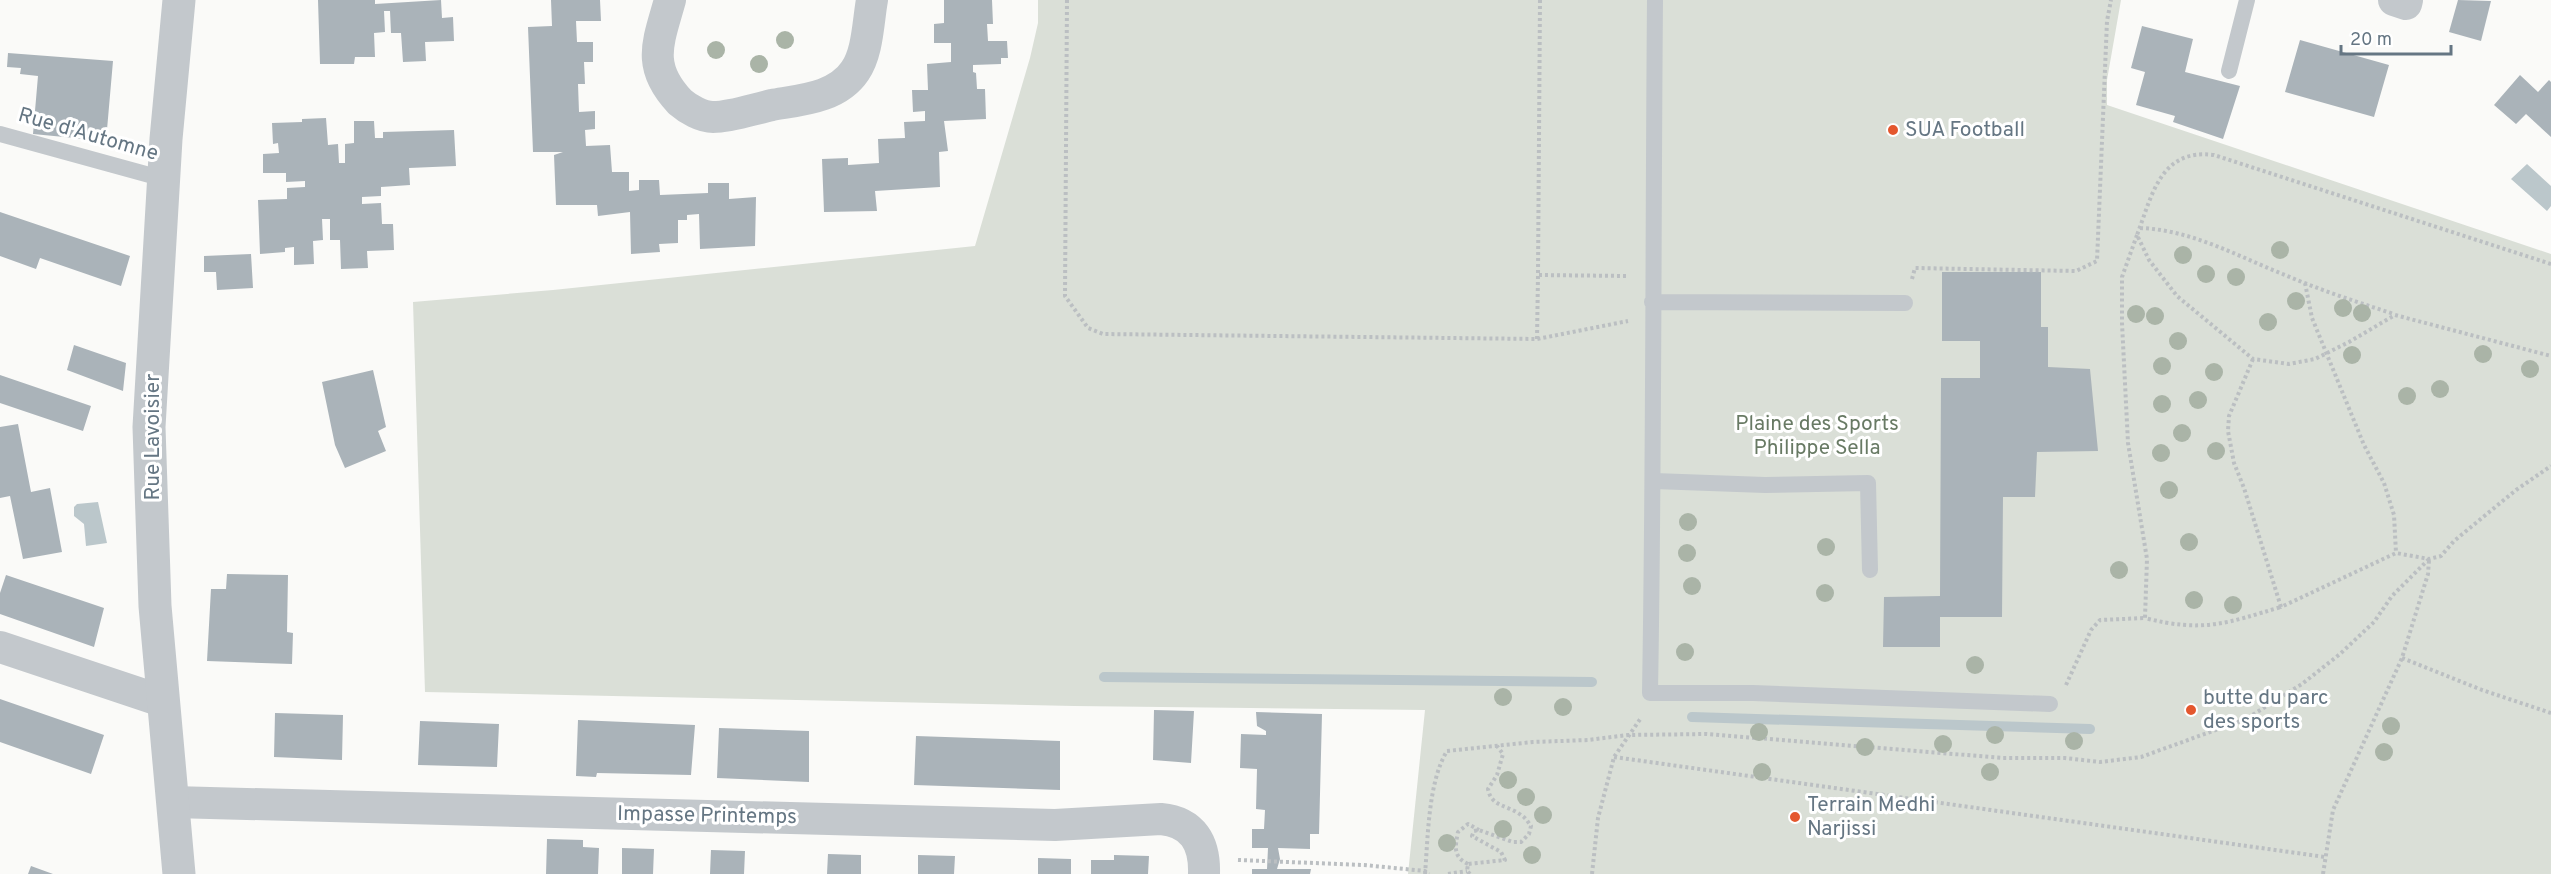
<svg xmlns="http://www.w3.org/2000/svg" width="2551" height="874" font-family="Overpass,sans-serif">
<rect width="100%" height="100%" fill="#fafaf8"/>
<path fill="#dadfd7" d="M1038,0H2121L2107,80V105L2551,254V874H1408L1425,710L1074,706L425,692L413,302L553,290L975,246L1030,58L1038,23Z"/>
<path fill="#bbc7cb" d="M2527,164L2551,186V206L2547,211L2511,179Z
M98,502L107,543L86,546L84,524L74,516V507L77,504Z"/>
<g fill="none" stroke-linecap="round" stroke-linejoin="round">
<path stroke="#bbc7cb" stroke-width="10" d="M1104,677L1592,682
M1692,717L2090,729"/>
</g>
<path fill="#aab3b9" d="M318,0H375V4L441,0L442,18L453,17L454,41L425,42L426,61L403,62L401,33H391L390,11H384L385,32L374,33L375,57H355L354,64H320Z
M551,0H600L601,21H576L577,42H593V62H584L585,84H578L579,112L595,111V129L585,130L586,146L610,145L612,172H629V191L639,190V180H659L660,195L708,193V183H729V199L756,197L755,246L700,249L699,214L687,215V220H678V243L659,244L660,252L631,254L630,212L598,216L597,205H556L554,155L563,152H533L528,27L552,26Z
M944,0H992L993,24H987L988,41H1007L1008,58H1001V64L973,65V72L976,73L977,89H985L986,119L944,121L948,151L939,152L940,187L875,191L877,211L824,212L822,159L848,158V165L879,163L878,139L905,138L904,122L925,121V111L913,112L912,90H928L927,64L951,62V43H934V24L944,23Z
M2458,0L2491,1L2481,41L2449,32Z
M2142,26L2193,39L2185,72L2240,86L2223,139L2173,122L2175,116L2136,105L2145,72L2131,68Z
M2300,40L2389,65L2374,117L2285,92Z
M8,53L113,61L106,141L33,134L38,76L20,74L21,68L7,67Z
M2520,75L2538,92L2549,80L2551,82V137L2526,114L2516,124L2494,105Z
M326,118L328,145L338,144L339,163H345V144L354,143V121H374L375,138H383V132L454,130L456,166L409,168L410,185L381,187V196L362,197V204L381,203L382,224H393L394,250L367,251L368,268L341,269L340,240H330V219H322L323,240L313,241L314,264L294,265V247L285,248V252L260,254L258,200L287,199V188L305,187V181L286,182V173H263V154L279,153L278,143L273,144L272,123L302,122V119Z
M0,212L130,256L121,286L40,258L36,269L0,256Z
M251,254L253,288L217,290L216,272H204V256Z
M1942,272H2041V327H2048V367L2090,369L2098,451L2037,452L2035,497H2003L2002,617H1940V647H1883L1884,597L1940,596L1941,378H1980V341H1942Z
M74,345L126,363L123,391L67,370Z
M373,370L386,427L378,431L386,451L345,468L335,445L322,382Z
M0,375L91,406L83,431L0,403Z
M18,424L31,492L50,488L62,552L23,559L10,496L0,498V427Z
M227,574L288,575L287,632L293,633L292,664L207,661L211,589H226Z
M6,575L104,608L94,647L0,614V593Z
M0,699L104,735L91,774L0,742Z
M1154,710L1194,711L1191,763L1153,760Z
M1256,712L1322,714L1319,834H1310V849L1278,848L1280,859L1277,869H1311L1310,874H1252V869H1267L1268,848H1252V829H1264L1265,810L1256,809L1257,769L1240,768L1241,734L1266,735V731L1257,726Z
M275,713L343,715L342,760L274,757Z
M578,720L695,725L691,775L597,773L596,777L576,776Z
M420,721L499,724L497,767L418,765Z
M719,728L809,731V782L717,778Z
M916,736L1060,741V790L914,785Z
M547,839L583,840V847L599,848L598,874H546Z
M622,848L654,849L653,874H622Z
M711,850L745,851L744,874H710Z
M828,854L861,855V874H827Z
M918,855L955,856L954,874H918Z
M1114,855L1149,856L1148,874H1091V860H1114Z
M1038,858L1071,859V874H1038Z
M31,866L53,874H28Z"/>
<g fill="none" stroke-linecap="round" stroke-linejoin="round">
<path stroke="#bbbfc2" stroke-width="4" stroke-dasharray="3 3" stroke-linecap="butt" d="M1067,0L1065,296L1088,328L1103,334L1537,339L1628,321
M1540,0L1538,275L1627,276
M2140,228C2192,230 2237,256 2285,275C2320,290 2357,302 2394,314
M2137,235L2122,277V323L2128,443L2147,559L2145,618C2203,633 2227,623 2281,607
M2551,264L2214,155C2160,148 2152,196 2137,235L2149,260L2177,296L2253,359L2289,364L2315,359L2349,342L2395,315L2551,356
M1912,279L1915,268L2076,271L2097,261L2107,21L2111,0
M2305,283L2312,318L2364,445L2384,483L2394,515L2396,553
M1537,339L1538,275
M2253,359L2229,416L2228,431L2234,463L2244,488L2281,607L2396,553L2429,559L2441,556L2454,541L2516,490L2551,466
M2402,658L2482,690L2551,713
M2066,685L2091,630L2100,620L2145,618
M1614,757L2325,857
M1238,860L1364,865L1425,871L1429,874
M1468,864C1453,857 1455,847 1458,832L1468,824L1479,830
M1425,874C1428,838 1428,782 1447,751L1533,742L1588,740L1628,735L1707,734L2003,758H2065L2100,762L2141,757L2246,719L2302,684L2340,654L2374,622L2392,596L2429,559
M1448,874L1467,871
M1470,874L1467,871L1468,864L1505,860L1501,852L1472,836L1474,831L1479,830L1513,842H1521L1529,834L1531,826C1528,822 1525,817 1521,815C1508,805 1491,807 1488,789L1497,775L1503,754L1497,746
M1592,874L1598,818L1614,757L1641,718
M2323,874L2333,810L2402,658L2428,574L2429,560"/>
<path stroke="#c3c8cc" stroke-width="16" d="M1655,0C1653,231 1654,462 1650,693H1753L2050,704
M2229,71L2247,0
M0,134L164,179
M1652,302L1905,303
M1654,481L1765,485L1868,483L1870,570"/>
<path stroke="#c3c8cc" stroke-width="32" d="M670,0C658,43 646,66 680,102C688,109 702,117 713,117C732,117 753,109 772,105C800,100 837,98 855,71C868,52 868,22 872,0
M2394,0L2406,4L2407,0
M0,647L162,701
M173,802L1055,825L1161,819C1193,822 1205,843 1204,874"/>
<path stroke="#c3c8cc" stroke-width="33" d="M179,874L155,606L149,427L166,139L179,0"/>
</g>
<g fill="#aab4a7">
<circle cx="785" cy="40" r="9"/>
<circle cx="716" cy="50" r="9"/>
<circle cx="759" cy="64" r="9"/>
<circle cx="2280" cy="250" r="9"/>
<circle cx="2183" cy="255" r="9"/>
<circle cx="2206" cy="274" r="9"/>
<circle cx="2236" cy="277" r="9"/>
<circle cx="2296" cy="301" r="9"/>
<circle cx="2343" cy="308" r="9"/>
<circle cx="2362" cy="313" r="9"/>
<circle cx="2136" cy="314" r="9"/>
<circle cx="2155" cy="316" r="9"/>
<circle cx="2268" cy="322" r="9"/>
<circle cx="2178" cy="341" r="9"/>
<circle cx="2483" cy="354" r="9"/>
<circle cx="2352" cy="355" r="9"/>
<circle cx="2162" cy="366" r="9"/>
<circle cx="2530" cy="369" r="9"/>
<circle cx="2214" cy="372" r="9"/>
<circle cx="2440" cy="389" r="9"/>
<circle cx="2407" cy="396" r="9"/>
<circle cx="2198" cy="400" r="9"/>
<circle cx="2162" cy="404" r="9"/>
<circle cx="2182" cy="433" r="9"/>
<circle cx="2216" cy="451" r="9"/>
<circle cx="2161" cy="453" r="9"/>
<circle cx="2169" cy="490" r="9"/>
<circle cx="1688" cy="522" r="9"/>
<circle cx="2189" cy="542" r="9"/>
<circle cx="1826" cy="547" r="9"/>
<circle cx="1687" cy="553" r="9"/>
<circle cx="2119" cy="570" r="9"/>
<circle cx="1692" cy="586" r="9"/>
<circle cx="1825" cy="593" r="9"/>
<circle cx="2194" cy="600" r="9"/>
<circle cx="2233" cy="605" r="9"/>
<circle cx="1685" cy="652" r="9"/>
<circle cx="1975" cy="665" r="9"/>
<circle cx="1503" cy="697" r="9"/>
<circle cx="1563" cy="707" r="9"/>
<circle cx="2391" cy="726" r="9"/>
<circle cx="1759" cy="732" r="9"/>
<circle cx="1995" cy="735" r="9"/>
<circle cx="2074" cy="741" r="9"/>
<circle cx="1943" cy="744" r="9"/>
<circle cx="1865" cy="747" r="9"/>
<circle cx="2384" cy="752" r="9"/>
<circle cx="1762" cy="772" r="9"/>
<circle cx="1990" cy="772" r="9"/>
<circle cx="1508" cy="780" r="9"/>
<circle cx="1526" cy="797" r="9"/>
<circle cx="1543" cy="815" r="9"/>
<circle cx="1503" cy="829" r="9"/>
<circle cx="1447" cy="843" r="9"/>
<circle cx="1532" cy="855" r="9"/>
</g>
<g fill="#e4572e" stroke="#fff" stroke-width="2">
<circle cx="1893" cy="130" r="6"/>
<circle cx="2191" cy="710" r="6"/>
<circle cx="1795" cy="817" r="6"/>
</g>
<g text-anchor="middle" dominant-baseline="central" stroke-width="6" stroke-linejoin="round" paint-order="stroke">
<g font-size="21" fill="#657683" stroke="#fff" text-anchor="start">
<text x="1905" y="130">SUA Football</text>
<text x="2203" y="698">butte du parc<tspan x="2203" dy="24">des sports</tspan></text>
<text x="1807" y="805">Terrain Medhi<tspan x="1807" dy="24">Narjissi</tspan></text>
</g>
<g font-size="21" fill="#657683" stroke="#fff">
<text transform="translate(88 135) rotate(16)">Rue d'Automne</text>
<text transform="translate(153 437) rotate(-90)">Rue Lavoisier</text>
<text transform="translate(707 816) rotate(1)">Impasse Printemps</text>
</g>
<g font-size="21" fill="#687a64" stroke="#fff">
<text x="1817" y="424">Plaine des Sports<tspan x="1817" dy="24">Philippe Sella</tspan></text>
</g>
</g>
<path d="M2341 45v9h110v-9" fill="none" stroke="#657683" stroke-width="3"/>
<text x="2350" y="45" font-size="18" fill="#657683" stroke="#ffffff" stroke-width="4.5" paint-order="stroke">20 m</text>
</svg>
